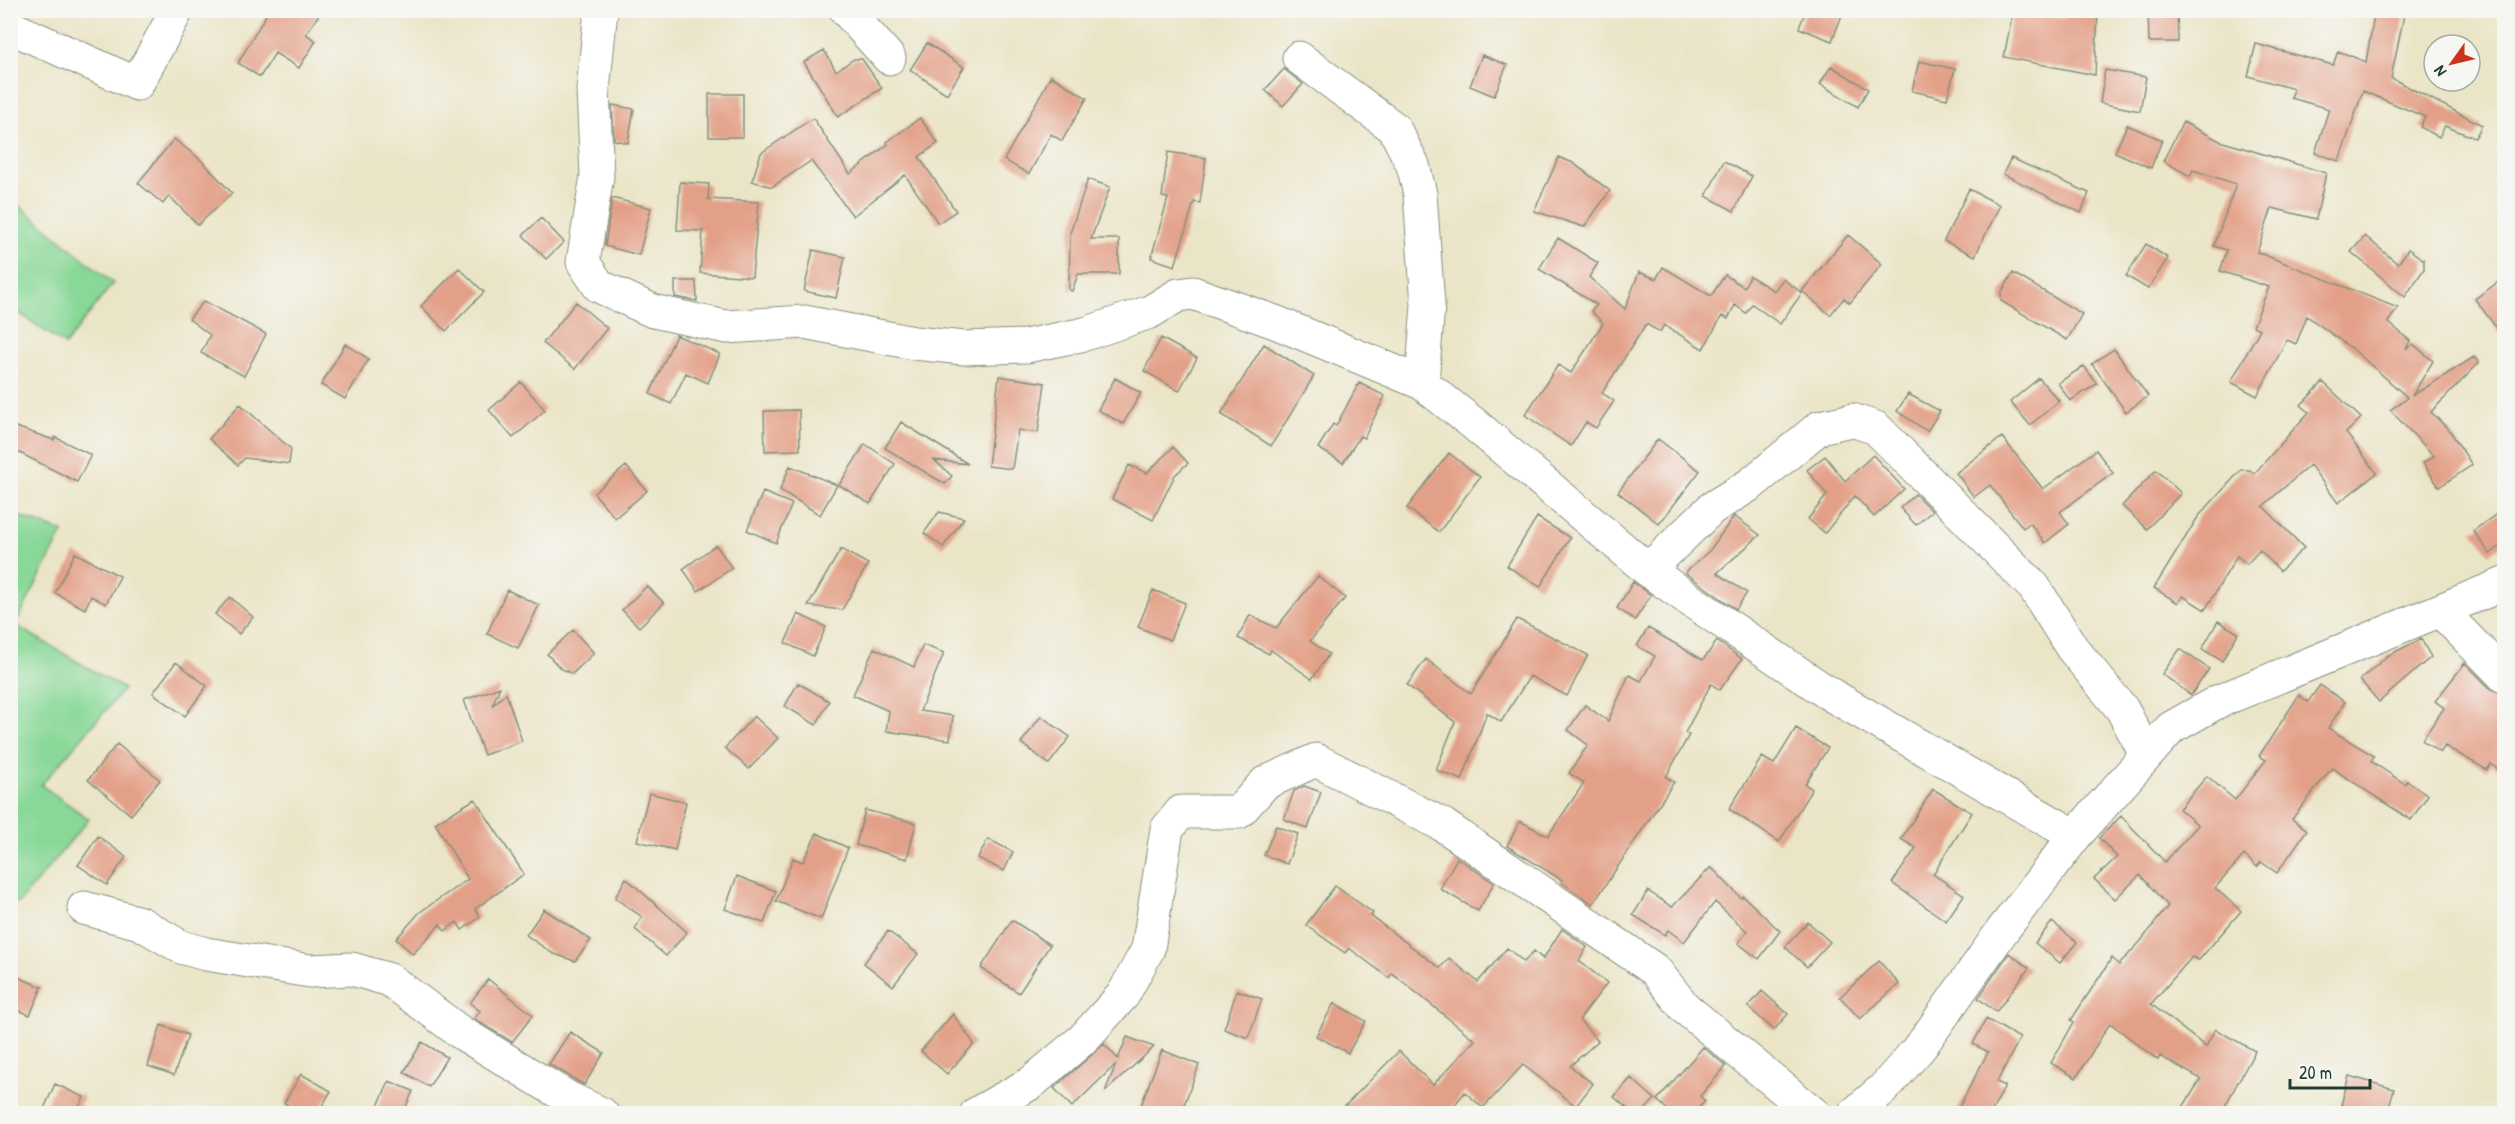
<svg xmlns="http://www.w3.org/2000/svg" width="2515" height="1124" font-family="'Patrick Hand',sans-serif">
<rect width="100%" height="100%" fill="#f6f6f2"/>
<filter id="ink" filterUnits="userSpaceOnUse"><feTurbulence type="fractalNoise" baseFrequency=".0167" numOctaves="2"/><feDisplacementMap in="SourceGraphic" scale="12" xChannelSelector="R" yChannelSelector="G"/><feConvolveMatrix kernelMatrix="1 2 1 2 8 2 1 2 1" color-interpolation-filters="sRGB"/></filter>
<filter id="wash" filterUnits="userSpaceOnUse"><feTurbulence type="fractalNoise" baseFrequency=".008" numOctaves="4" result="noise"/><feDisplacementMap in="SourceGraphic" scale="24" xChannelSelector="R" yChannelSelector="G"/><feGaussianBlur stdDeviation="1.35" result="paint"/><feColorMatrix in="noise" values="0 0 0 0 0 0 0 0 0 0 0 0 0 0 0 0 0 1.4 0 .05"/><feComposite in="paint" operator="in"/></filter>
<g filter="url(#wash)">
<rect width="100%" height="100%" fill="#ebe5c8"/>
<path fill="#89d898" stroke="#548a66" stroke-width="1.5" d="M10,198L113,283L65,345L11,307Z
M10,513L63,532L15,625L124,689L41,785L89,819L19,903L10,902Z"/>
<g id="blocks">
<path fill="#e3a088" d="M269,10H322L306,34L316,41L299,68L275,53L260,77L238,63Z
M1806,10H1844L1832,41L1799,28Z
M2013,10L2065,18V10H2098L2095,75L2004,57Z
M2148,10H2177L2178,42H2149Z
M2375,10L2404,15L2391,78L2482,125L2475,138L2445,126L2439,137L2420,127L2425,117L2363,91L2339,161L2315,153L2329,109L2291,98L2294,89L2248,76L2256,44L2333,65L2338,51L2366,62Z
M927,43L964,67L947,94L910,70Z
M824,50L836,71L854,59H862L882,88L838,117L804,62Z
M1482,55L1507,65L1494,96L1470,86Z
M1919,61L1955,69L1947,99L1912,91Z
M1831,66L1868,89L1858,107L1820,84Z
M1284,69L1303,84L1283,106L1265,90Z
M2105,70L2146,77L2140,111L2100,103Z
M1051,76L1087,98L1062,141L1051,134L1029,174L1004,160Z
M709,94H743V137H709Z
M612,105L634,109L628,143L614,140Z
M813,118L850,174L888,144L887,142L920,118L938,143L919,157L956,211L938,223L905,175L853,216L811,161L772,187L752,181L761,153Z
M2183,122L2220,141L2326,173L2316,219L2272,208L2257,252L2398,308L2388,322L2410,341L2406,349L2413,344L2433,361L2412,396L2474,357L2479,363L2431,412L2450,431L2472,465L2439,487L2423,463L2434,456L2390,410L2408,398L2355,351L2307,316L2296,344L2287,340L2257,396L2231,382L2260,329L2253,326L2269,287L2220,271L2227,250L2214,246L2236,184L2193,170L2190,176L2163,161Z
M2127,125L2162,140L2151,168L2115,152Z
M174,139L201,160L232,193L198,225L169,196L163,204L138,183Z
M1168,152L1206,158L1200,203L1194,202L1175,266L1151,258L1168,198L1162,197Z
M1559,157L1573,163L1610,191L1584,227L1534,211Z
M2011,158L2089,193L2081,213L2003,174Z
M1724,161L1752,176L1734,211L1706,196Z
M1088,179L1110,187L1091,239H1119V274H1078L1072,291L1069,290L1070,233Z
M680,182L709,184L708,199L759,202L752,277L700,273L703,231L677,230Z
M1969,189L2000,205L1975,256L1944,241Z
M612,198L651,208L639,255L605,246Z
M541,218L564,242L546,259L523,235Z
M1848,235L1882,264L1850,303L1844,298L1830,315L1802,291Z
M2365,236L2398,264L2408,249L2424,260V269L2405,297L2351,252Z
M1558,238L1598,263L1589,277L1625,309L1639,272L1656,279L1663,267L1711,296L1725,275L1744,287L1750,276L1774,291L1783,279L1802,293L1780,324L1752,304L1746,313L1735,305L1728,319L1722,316L1703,349L1664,325L1660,332L1646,324L1602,393L1614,401L1596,428L1586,422L1571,446L1525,415L1558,365L1571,373L1603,323L1591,311L1597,305L1539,269Z
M2146,244L2168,258L2148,289L2126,276Z
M813,250L845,257L836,298L804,291Z
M459,268L484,292L446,331L421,306Z
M2013,273L2082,314L2067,340L2001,301V293Z
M2505,277V340L2475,299Z
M675,281H696L697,301L675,297Z
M204,301L266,334L244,376L201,353L210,335L189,319Z
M576,302L607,328L575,369L543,343Z
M676,335L720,354L708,383L686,373L671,404L650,394Z
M1161,338L1197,358L1179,391L1144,371Z
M345,344L369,359L345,399L321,385Z
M1264,344L1314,376L1271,446L1221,414Z
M2114,349L2148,396L2126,412L2092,364Z
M2084,366L2097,384L2070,401L2058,383Z
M999,376L1045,383L1038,433L1018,430L1012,469L988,466Z
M1115,378L1141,393L1123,424L1098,410Z
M2039,378L2059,401L2030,425L2010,402Z
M521,382L545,410L513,438L489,410Z
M2323,382L2361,418L2346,433L2377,473L2338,503L2310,465L2263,506L2304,548L2280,571L2260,550L2247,564L2237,556L2205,610L2183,596L2178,603L2154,588L2198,517L2241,470H2250L2254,474L2309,412L2301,405Z
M1359,383L1385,396L1364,438L1360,436L1343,463L1318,448L1333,424L1336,426Z
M1908,394L1940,411L1927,431L1897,411Z
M240,404L291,449L289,464L245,458L238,465L209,439Z
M799,410L800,450L765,451L764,411Z
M901,422L968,464L934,460L952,476L945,484L885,448Z
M10,425L54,440L55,437L91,455L77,482L10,448Z
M2002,437L2043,489L2096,450L2113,473L2060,512L2069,524L2045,543L2030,523L2023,528L1990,485L1974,497L1956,473Z
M1658,439L1700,471L1659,524L1618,492Z
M865,444L895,464L870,504L839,485Z
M1173,447L1188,463L1175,475L1153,520L1112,499L1129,465L1147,473Z
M1449,453L1480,477L1439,532L1407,508Z
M1873,455L1904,489L1874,517L1855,496L1825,533L1808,519L1827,495L1807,470L1825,456L1845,481Z
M626,466L647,491L615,518L594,493Z
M790,466L837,485L820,515L780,490Z
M2156,470L2181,493L2147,529L2122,506Z
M763,492L792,504L776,543L747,530Z
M1915,494L1932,511L1916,525L1900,508Z
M2505,508V543L2490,554L2473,531Z
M939,512L964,518L943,547L924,533Z
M1734,516L1760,535L1717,573L1747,593L1736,609L1685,573L1710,550Z
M1537,517L1570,538L1540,587L1507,566Z
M716,545L732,568L698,591L683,569Z
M841,549L868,564L842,610L808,606Z
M75,553L120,576L106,604L91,596L85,609L55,593Z
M1318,576L1345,598L1310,641L1329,654L1312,679L1271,650L1269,654L1238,638L1250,615L1276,628Z
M1633,582L1651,595L1635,620L1617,608Z
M647,586L664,603L639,627L622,610Z
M507,590L539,605L518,648L487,634Z
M1153,590L1185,603L1170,640L1138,627Z
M230,597L253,617L239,634L215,614Z
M798,614L826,627L813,656L785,643Z
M1517,619L1588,655L1567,696L1530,676L1501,722L1487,713L1462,780L1436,770L1455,722L1407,685L1426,659L1471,694Z
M2218,621L2238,633L2222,661L2202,649Z
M1648,628L1703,660L1717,641L1742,659L1720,690L1711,684L1685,733L1689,735L1666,777L1674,782L1593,904L1561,882L1562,880L1507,846L1520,821L1548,836L1584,783L1569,773L1588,745L1568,730L1585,705L1608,721L1629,675L1641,681L1655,656L1637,646Z
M573,630L594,653L572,674L560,668L547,654Z
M2421,639L2431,657L2379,702L2360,680L2387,656Z
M923,645L944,653L920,711L953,716L950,740L886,731L889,711L853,695L874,648L914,667Z
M2180,649L2209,669L2191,695L2162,674Z
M176,662L207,686L185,716L153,693Z
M2465,663L2491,689L2505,694V775L2491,764L2487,770L2445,746L2440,753L2422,740L2444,708L2435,701Z
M798,683L829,701L816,725L785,706Z
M2320,685L2345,702L2328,728L2374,756L2371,761L2405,784L2407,781L2428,795L2411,820L2332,768L2292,819L2307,830L2277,873L2261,862L2257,867L2244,855L2215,888L2241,911L2199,960L2192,957L2151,1004L2206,1047L2215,1029L2255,1051L2221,1113H2179L2201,1079L2160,1056L2158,1060L2110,1023L2076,1078L2051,1063L2074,1022L2071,1020L2112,958L2119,965L2140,942L2168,906L2140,875L2115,899L2094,879L2117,857L2099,838L2121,816L2165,862L2198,825L2179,809L2207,776L2235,800L2266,760L2259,756L2299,695L2308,702Z
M500,687L492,706L506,693L522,741L484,755L464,700Z
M754,716L778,738L749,769L725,748Z
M1041,716L1070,737L1049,764L1021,743Z
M1796,728L1828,748L1805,784L1812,789L1779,842L1729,809L1762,757L1774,764Z
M117,744L160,780L131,815L88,780Z
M1304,786L1321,792L1308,829L1284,819L1294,791Z
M1933,789L1972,813L1933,874L1964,895L1946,921L1892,883L1916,848L1901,839Z
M649,793L686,802L675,850L637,841Z
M475,799L524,874L475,909L480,917L462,930L457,922L445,931L440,924L413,954L396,939L420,912L468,879L435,823Z
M865,810L916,823L907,859L856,845Z
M1276,826L1298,834L1287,864L1264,855Z
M817,833L848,848L821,919L776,901L793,858L803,862Z
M98,836L126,857L107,885L78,865Z
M988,839L1013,852L1004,871L978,858Z
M1457,858L1494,883L1478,911L1440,889Z
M1711,867L1741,898L1743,896L1780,931L1759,959L1738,943L1747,931L1715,902L1684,942L1668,930L1665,935L1633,915L1648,891L1672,907Z
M737,876L776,891L764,923L725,909Z
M626,878L687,932L666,956L635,929L642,917L615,898Z
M1335,886L1373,913L1371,916L1440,968L1449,958L1478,982L1507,948L1524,962L1534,951L1543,959L1562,929L1587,947L1579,961L1607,983L1579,1020L1598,1041L1570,1066L1593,1084L1576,1106L1523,1065L1483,1108L1465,1092L1448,1113H1338L1399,1051L1433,1085L1475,1040L1392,973L1389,978L1349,948L1345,953L1306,925Z
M544,909L591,940L575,961L552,953L526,935Z
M1012,920L1050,945L1019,993L981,968Z
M1808,922L1830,942L1807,967L1785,947Z
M2052,922L2077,942L2060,963L2035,943Z
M888,931L918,954L893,986L864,963Z
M2009,953L2029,968L1996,1012L1978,998Z
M1879,961L1899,984L1860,1019L1840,997Z
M10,974L42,987L30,1015L10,1007Z
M488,979L533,1015L512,1042L474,1019L480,1011L470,1003Z
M1237,990L1262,999L1248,1038L1224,1029Z
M1762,991L1788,1014L1774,1030L1748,1007Z
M1334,1003L1366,1021L1348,1053L1316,1036Z
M953,1014L974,1044L947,1074L921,1051Z
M1986,1019L2020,1038L1997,1082L2005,1086L1991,1113H1956L1988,1052L1973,1044Z
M161,1025L188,1035L174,1075L148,1066Z
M570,1032L604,1053L584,1085L549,1064Z
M1127,1037L1154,1047L1105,1092L1116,1064L1072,1107L1054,1088L1104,1044L1118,1059Z
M422,1042L447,1057L429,1087L404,1072Z
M1703,1047L1726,1066L1700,1096L1705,1101L1694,1113H1671L1657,1100Z
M1162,1050L1199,1065L1181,1113H1138Z
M301,1074L331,1091L318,1113H302L284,1103Z
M2349,1076L2394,1089L2387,1113H2367L2341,1105Z
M1631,1078L1655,1099L1642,1113H1633L1614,1097Z
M389,1081L413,1091L403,1113H375Z
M55,1084L84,1097L76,1113H42Z"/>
</g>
</g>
<g filter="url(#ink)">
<use href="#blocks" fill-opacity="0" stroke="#85917e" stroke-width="1.5"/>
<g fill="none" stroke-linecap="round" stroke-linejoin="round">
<defs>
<path id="minor" d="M601,10L593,90L597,176L583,262L599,286L653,311L726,327L804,322L914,343L964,348L1026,346L1085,334L1150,312L1178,295L1193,293L1275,322L1422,383L1474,424L1648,570L1690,600L1828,693L2075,836
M846,10L889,58
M10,27L137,84L177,10
M1299,58L1394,128L1413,165L1420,194L1428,305L1422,383
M1648,570L1712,508L1751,484L1820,427L1852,420L1876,428L2034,587L2072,648L2122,709L2146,754
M2441,611L2504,676
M84,908L140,923L181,947L206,954L310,971L352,969L390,980L460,1032L570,1099L602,1114
M976,1114L1031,1083L1083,1039L1123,995L1148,949L1167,829L1181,812H1239L1265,783L1316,760L1443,825L1655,970L1685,1008L1814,1114
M1854,1114L1883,1089L1921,1046L2002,931L2075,836L2171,728L2217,702L2504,584"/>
</defs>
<use href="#minor" stroke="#85917e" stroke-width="35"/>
<use href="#minor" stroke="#fff" stroke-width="33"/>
</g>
</g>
<rect width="2515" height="1124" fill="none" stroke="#f6f6f2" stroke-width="36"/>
<g transform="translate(2452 63) rotate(236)"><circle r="28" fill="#f6f6f2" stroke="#a0aca6" stroke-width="1.5"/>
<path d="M0-4.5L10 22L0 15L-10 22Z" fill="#c8321e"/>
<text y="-9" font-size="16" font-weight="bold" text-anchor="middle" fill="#1f3d34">N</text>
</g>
<path d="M2290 1079v9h80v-9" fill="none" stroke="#1f3d34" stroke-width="3"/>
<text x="2299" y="1079" font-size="18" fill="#1f3d34" stroke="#f6f6f2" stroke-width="4.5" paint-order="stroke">20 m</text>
</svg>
